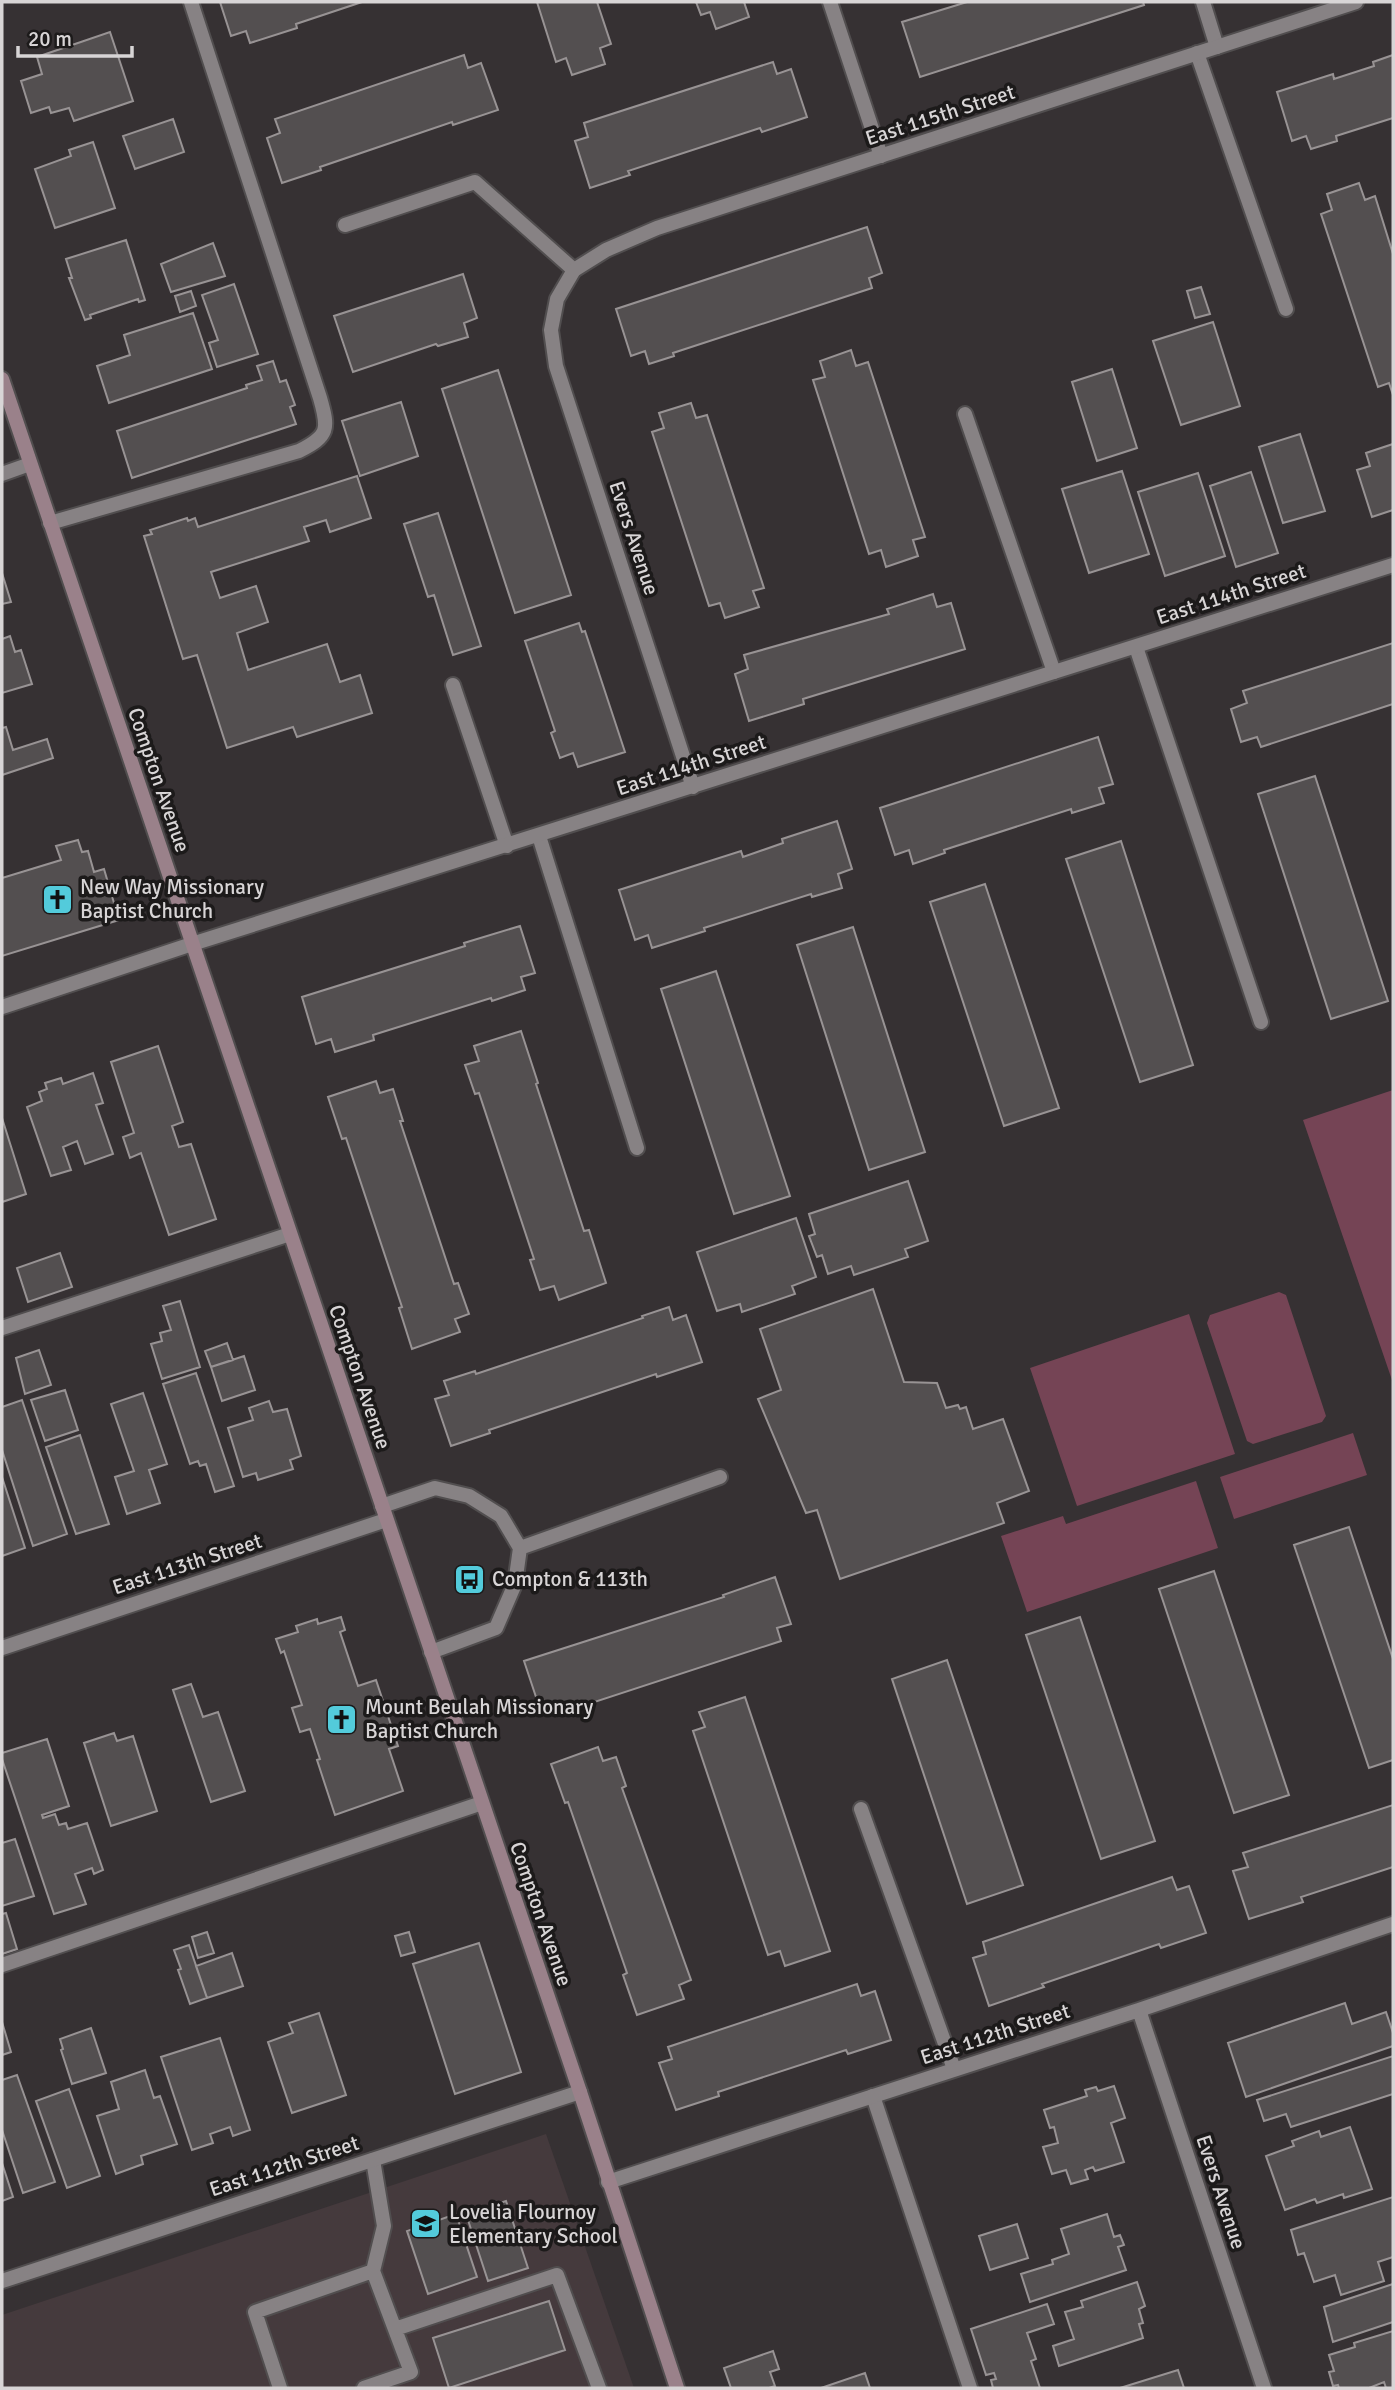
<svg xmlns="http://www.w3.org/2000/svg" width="1395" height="2390" font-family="Signika,sans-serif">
<rect width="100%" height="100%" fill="#363133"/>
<path fill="#453a3d" d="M546,2134L634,2388H2V2315Z"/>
<path fill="#754455" d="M1393,1090V1383L1303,1120Z
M1279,1292L1286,1295L1326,1416L1322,1422L1253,1444L1247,1441L1207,1323L1210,1315Z
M1189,1314L1235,1454L1077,1506L1030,1368Z
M1353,1433L1367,1475L1234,1519L1220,1477Z
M1196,1481L1218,1548L1027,1612L1001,1536L1063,1516L1066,1524Z"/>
<path fill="#534f50" stroke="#989394" stroke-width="2" d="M220,2H362L296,24L297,28L250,43L246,31L231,36Z
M537,2H597L611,44L600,48L605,64L572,75L566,58L556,62Z
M696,2H744L749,17L716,29L710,12L701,15Z
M967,2H1143L1144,5L920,77L902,22Z
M110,32L133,101L74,121L69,108L51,113L49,107L31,113L21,81L42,74L37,57Z
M464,55L468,68L481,63L498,110L453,125L452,122L320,167L321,170L282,183L267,138L280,133L275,119Z
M1393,55V118L1336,136L1337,141L1311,149L1306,136L1292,141L1277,92L1333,74L1334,79L1374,66L1373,62Z
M773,62L777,74L791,69L807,117L762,132L760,128L628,171L630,175L590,188L575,141L588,137L584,123Z
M173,119L184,152L135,169L123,136Z
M93,142L115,208L55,228L35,169L71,156L69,150Z
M1359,183L1365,200L1375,196L1393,254V395L1389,383L1378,387L1321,214L1332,210L1327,194Z
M867,227L882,273L869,278L872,288L673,353L674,356L649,364L645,351L631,356L616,309Z
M126,240L145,300L139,302L138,299L90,315L91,318L85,320L69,278H72L66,259Z
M213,243L225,276L171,292L161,264Z
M463,274L477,318L464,323L468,337L438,346L436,344L353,372L334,316Z
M234,284L258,354L217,367L209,343L218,340L202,295Z
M1201,287L1210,314L1195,318L1187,291Z
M191,291L196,306L180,312L175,296Z
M193,313L212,369L109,403L97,366L130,355L124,335Z
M1213,322L1240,406L1181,425L1153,341Z
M851,350L856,366L868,362L925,537L913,540L918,556L886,567L881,550L869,554L813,380L825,377L820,361Z
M273,361L280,382L286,380L295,405L290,407L296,424L132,478L117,431L247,388L246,385L262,380L257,366Z
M1112,369L1137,448L1097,461L1072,382Z
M498,370L571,595L515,613L442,389Z
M401,402L418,456L360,476L342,421Z
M691,403L696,418L707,415L764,588L753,591L759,607L725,618L720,603L709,606L652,432L664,428L659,413Z
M1300,434L1325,511L1283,523L1259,447Z
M1393,444V510L1372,517L1357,470L1370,466L1366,453Z
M1122,471L1149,554L1089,573L1062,489Z
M1251,472L1278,553L1236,567L1210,486Z
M1198,473L1225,556L1165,576L1138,492Z
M357,476L371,518L330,532L326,520L304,527L309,541L211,572L220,598L256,586L268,622L237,633L248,670L327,644L340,682L360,675L372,713L297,737L293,727L227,748L197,655L183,659L144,536L152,534L150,530L187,518L188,521L195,518L198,527Z
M438,513L481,646L453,655L434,595L428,597L404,524Z
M2,573L11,602L2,604Z
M933,594L937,607L951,603L965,649L803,699L804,704L749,721L735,674L748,669L744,655L889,614L887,609Z
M579,623L582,632L585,631L625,752L578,767L573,753L560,758L551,733L555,731L525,641Z
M10,636L15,652L21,650L32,684L2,693V639Z
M1393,643V704L1261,747L1257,737L1241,742L1231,709L1247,703L1243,691Z
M6,727L13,750L47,739L53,758L2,775V728Z
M1098,737L1113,784L1099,788L1104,803L1072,813L1071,809L944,850L945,853L913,864L909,850L895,855L880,808Z
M1315,776L1388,1001L1331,1019L1258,794Z
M837,821L852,869L838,874L842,888L812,897L811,894L704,928L705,931L652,948L648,935L635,940L619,890L741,851L743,857L783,843L782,839Z
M78,840L82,852L88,851L94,872L104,869L119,920L2,956V878L61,860L56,846Z
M1121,841L1193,1065L1140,1082L1066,859Z
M985,884L1059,1108L1004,1126L930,902Z
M520,926L535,973L521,977L525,990L492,1001L491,998L373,1035L374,1040L335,1052L331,1039L316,1044L302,997L465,946L464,943Z
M853,927L925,1152L869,1170L797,945Z
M716,971L790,1196L734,1214L661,989Z
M521,1031L538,1083L536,1084L584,1231L589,1230L606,1283L559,1300L554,1286L540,1290L530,1260L534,1259L479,1093L475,1094L465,1065L479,1061L474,1046Z
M158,1046L183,1122L172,1126L179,1147L191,1144L216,1219L169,1235L141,1153L130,1158L123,1137L134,1133L111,1062Z
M93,1073L103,1103L96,1105L113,1154L85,1164L77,1141L63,1147L71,1170L51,1176L27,1107L42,1101L39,1092L47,1089L45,1083L61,1078L63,1084Z
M376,1081L380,1093L393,1089L403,1121H400L454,1284L458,1283L469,1314L455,1319L460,1332L412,1349L399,1308L402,1307L346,1138L342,1139L328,1097Z
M2,1118L26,1194L2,1202Z
M908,1181L928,1241L905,1249L908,1257L854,1275L851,1266L828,1274L822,1255L817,1257L809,1236L815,1234L809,1214Z
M796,1218L816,1277L792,1286L795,1294L742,1312L740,1304L717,1311L697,1252Z
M60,1253L72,1287L28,1302L17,1268Z
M873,1289L904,1382L937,1383L946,1408L958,1405L960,1409L966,1407L973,1429L1003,1419L1029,1491L997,1503L1004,1523L840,1579L817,1510L806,1513L758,1399L781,1390L760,1329Z
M180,1301L200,1367L162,1379L151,1344L162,1341L160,1333L171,1330L163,1306Z
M669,1307L673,1320L686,1315L702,1362L657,1377L656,1374L489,1430L490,1433L451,1446L435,1399L449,1395L444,1381L475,1371L476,1374L643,1318L642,1316Z
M227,1343L233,1360L211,1367L205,1351Z
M39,1350L51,1385L25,1394L16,1358Z
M244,1356L255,1390L222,1401L211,1367Z
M196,1373L234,1486L215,1492L206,1464L200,1466L198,1461L190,1464L163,1384Z
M65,1390L78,1430L45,1441L31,1400Z
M143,1393L167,1464L149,1470L160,1503L127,1514L115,1477L134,1471L111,1404Z
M22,1400L67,1534L33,1546L2,1450V1407Z
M269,1401L273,1412L287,1409L301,1456L290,1460L293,1469L258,1480L256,1473L243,1477L228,1428L253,1420L249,1408Z
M80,1435L109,1524L76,1534L46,1447Z
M2,1477L25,1548L2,1556Z
M1349,1527L1393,1659V1760L1369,1768L1294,1545Z
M1214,1571L1289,1795L1234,1813L1159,1589Z
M775,1577L791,1624L777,1628L781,1641L582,1706L583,1708L557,1716L553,1704L540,1709L524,1661L724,1597L723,1595Z
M341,1617L345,1630L340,1632L358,1686L376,1680L398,1746L389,1749L403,1791L335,1815L317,1760L320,1759L310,1729L300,1732L292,1708L302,1705L284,1651L281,1653L276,1639L298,1632L296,1626L317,1619L318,1624Z
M1080,1617L1155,1841L1101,1859L1026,1635Z
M947,1660L1023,1885L967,1904L892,1679Z
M191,1684L203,1717L218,1712L245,1791L211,1802L173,1690Z
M745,1697L830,1951L785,1966L780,1951L768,1955L693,1731L705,1727L699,1712Z
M114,1733L117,1741L133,1736L157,1811L111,1826L84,1743Z
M47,1739L69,1806L42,1815L43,1818L55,1814L59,1825L66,1823L68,1829L87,1823L103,1870L94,1874L92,1868L75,1874L86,1904L54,1914L2,1759V1753Z
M598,1747L603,1761L616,1757L626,1786L622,1788L691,1980L679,1985L684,1999L637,2015L623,1975L627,1973L568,1802L565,1803L551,1764Z
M1393,1805V1867L1301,1897L1303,1902L1249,1919L1233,1871L1248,1867L1243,1853Z
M15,1839L34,1896L2,1906V1843Z
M1172,1877L1177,1890L1189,1886L1206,1933L1161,1948L1159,1944L1042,1984L1044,1987L989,2006L973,1958L986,1954L983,1942Z
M6,1913L17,1949L2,1954V1914Z
M207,1932L214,1953L198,1958L192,1937Z
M409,1932L415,1952L401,1956L395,1936Z
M479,1943L521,2072L455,2094L413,1964Z
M189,1945L207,1998L190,2004L178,1970L181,1969L174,1950Z
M232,1953L243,1986L207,1998L196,1966Z
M857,1984L861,1996L875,1991L891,2040L848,2054L846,2050L718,2092L719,2096L676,2110L659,2063L672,2059L668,2047Z
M1345,2003L1352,2024L1386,2012L1393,2033V2046L1246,2097L1228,2043Z
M319,2013L346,2095L292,2113L268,2042L293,2033L289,2023Z
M2,2022L11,2052L2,2055Z
M91,2028L106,2073L72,2084L61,2050L63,2049L60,2039Z
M220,2038L250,2130L233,2136L230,2127L210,2134L213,2143L192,2150L161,2057Z
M1393,2056V2094L1291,2127L1286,2114L1264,2121L1257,2100Z
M145,2070L154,2098L160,2096L177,2144L141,2156L143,2164L116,2174L97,2116L119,2109L111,2082Z
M17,2075L55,2182L23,2193L2,2130V2080Z
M1114,2086L1125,2118L1111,2123L1124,2162L1095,2171L1093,2167L1085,2170L1088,2179L1071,2184L1066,2170L1052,2174L1043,2147L1058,2143L1054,2127L1050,2128L1044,2110L1087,2096L1085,2090L1096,2087L1098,2091Z
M69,2089L100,2176L67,2188L36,2101Z
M1350,2127L1372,2189L1344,2198L1343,2194L1317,2203L1315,2199L1285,2210L1266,2156L1294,2146L1292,2141L1319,2131L1321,2137Z
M2,2163L13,2197L2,2201Z
M1393,2197V2257L1378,2262L1384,2281L1341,2295L1335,2275L1314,2282L1304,2253L1298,2255L1291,2230Z
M506,2201L528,2268L488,2281L466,2214Z
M456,2214L477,2277L428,2294L407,2231Z
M1107,2214L1114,2237L1120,2235L1124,2245L1118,2247L1126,2270L1030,2302L1021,2274L1053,2264L1052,2260L1069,2254L1061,2229Z
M1017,2224L1028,2258L990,2270L979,2236Z
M1137,2282L1145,2306L1139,2309L1143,2323L1139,2324L1143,2338L1059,2366L1053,2346L1074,2339L1065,2312L1083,2307L1081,2301Z
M1393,2284V2322L1333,2342L1324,2307Z
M549,2301L565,2350L449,2388L433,2338Z
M1047,2304L1054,2324L1027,2333L1036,2359L1031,2361L1040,2388H993L991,2380L996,2379L994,2373L986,2375L971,2329Z
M1393,2331V2388H1386L1384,2382L1369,2388H1339L1338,2385L1333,2386L1329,2372L1334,2371L1329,2355L1355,2347L1354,2343Z
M773,2351L779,2369L770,2372L775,2386L769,2388H731L724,2368Z
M1178,2370L1184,2388H1120Z
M865,2373L870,2388H821Z"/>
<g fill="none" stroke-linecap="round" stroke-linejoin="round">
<defs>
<path id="service" d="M830,2L881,156
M1203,2L1217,47
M1197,53L1286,309
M345,225L475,182L574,270
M965,414L1054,672
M50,523L299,451C329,436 329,429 320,398L191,2
M1136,647L1261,1022
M453,685L507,846
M539,836L637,1148
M2,1328L290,1234
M382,1506L435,1488L469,1496L501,1516L520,1548L515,1584L496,1628L431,1652
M520,1548L720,1477
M861,1809L954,2069
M2,1965L482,1803
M873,2096L970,2388
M395,2329L557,2275L599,2388
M280,2388L255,2312L373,2271
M364,2388L411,2372L373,2271L384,2226L373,2160"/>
<path id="minor" d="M2,474L30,464
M693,787L556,366L551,330L557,299L574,270L606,250L657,228L1356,2
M2,1007L192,944L1393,565
M2,1648L386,1520
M1139,2010L1264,2388
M608,2182L1139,2010L1393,1924
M2,2281L580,2092"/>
<path id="secondary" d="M2,379L580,2092L677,2388"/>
</defs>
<use href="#service" stroke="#514e4f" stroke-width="18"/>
<use href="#minor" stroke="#514e4f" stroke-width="18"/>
<use href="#secondary" stroke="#514e4f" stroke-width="18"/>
<use href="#service" stroke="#878284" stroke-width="14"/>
<use href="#minor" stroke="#878284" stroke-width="14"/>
<use href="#secondary" stroke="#9a818a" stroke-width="14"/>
</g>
<defs>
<symbol id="church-square" viewBox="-11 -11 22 22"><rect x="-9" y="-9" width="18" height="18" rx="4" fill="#53cbdb" stroke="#1c1a1a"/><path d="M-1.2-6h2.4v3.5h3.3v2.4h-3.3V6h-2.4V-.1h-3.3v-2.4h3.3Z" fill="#111"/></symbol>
<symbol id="bus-square" viewBox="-11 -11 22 22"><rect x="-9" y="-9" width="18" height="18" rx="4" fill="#53cbdb" stroke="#1c1a1a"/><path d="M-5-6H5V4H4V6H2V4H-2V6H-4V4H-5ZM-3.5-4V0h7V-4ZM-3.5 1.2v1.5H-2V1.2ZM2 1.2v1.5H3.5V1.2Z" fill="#111"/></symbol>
<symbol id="school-square" viewBox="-11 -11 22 22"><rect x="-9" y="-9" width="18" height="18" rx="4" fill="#53cbdb" stroke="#1c1a1a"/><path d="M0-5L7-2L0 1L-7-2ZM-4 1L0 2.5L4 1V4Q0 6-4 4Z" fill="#111"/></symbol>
</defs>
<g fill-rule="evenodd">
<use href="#church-square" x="40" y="882" width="35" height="35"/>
<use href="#bus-square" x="452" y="1562" width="35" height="35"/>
<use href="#church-square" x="324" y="1702" width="35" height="35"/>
<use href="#school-square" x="408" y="2206" width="35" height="35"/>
</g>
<g text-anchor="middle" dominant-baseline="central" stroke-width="7" stroke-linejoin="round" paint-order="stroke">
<g font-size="21" fill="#d8d5d6" stroke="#1c1a1a">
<text transform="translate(940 115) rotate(-18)">East 115th Street</text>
<text transform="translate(634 538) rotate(72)">Evers Avenue</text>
<text transform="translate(1231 594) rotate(-18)">East 114th Street</text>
<text transform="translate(691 765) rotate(-18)">East 114th Street</text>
<text transform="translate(159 780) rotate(71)">Compton Avenue</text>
<text transform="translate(360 1377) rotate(71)">Compton Avenue</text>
<text transform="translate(187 1564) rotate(-18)">East 113th Street</text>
<text transform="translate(541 1914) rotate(71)">Compton Avenue</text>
<text transform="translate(995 2034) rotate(-18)">East 112th Street</text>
<text transform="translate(284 2166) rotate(-18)">East 112th Street</text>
<text transform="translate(1221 2192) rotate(72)">Evers Avenue</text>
</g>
<g font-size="21" fill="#d8d5d6" stroke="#1c1a1a" text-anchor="start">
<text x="80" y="887">New Way Missionary<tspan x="80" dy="24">Baptist Church</tspan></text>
<text x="492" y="1579">Compton &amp; 113th</text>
<text x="365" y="1707">Mount Beulah Missionary<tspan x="365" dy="24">Baptist Church</tspan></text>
<text x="449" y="2212">Lovelia Flournoy<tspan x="449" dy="24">Elementary School</tspan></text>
</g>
</g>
<rect width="1395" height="2390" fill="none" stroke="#d8d5d6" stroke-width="7"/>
<path d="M18 46v10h114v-10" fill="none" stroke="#d8d5d6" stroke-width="3.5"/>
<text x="28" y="46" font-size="21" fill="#d8d5d6" stroke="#1c1a1a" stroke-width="5" paint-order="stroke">20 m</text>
</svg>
